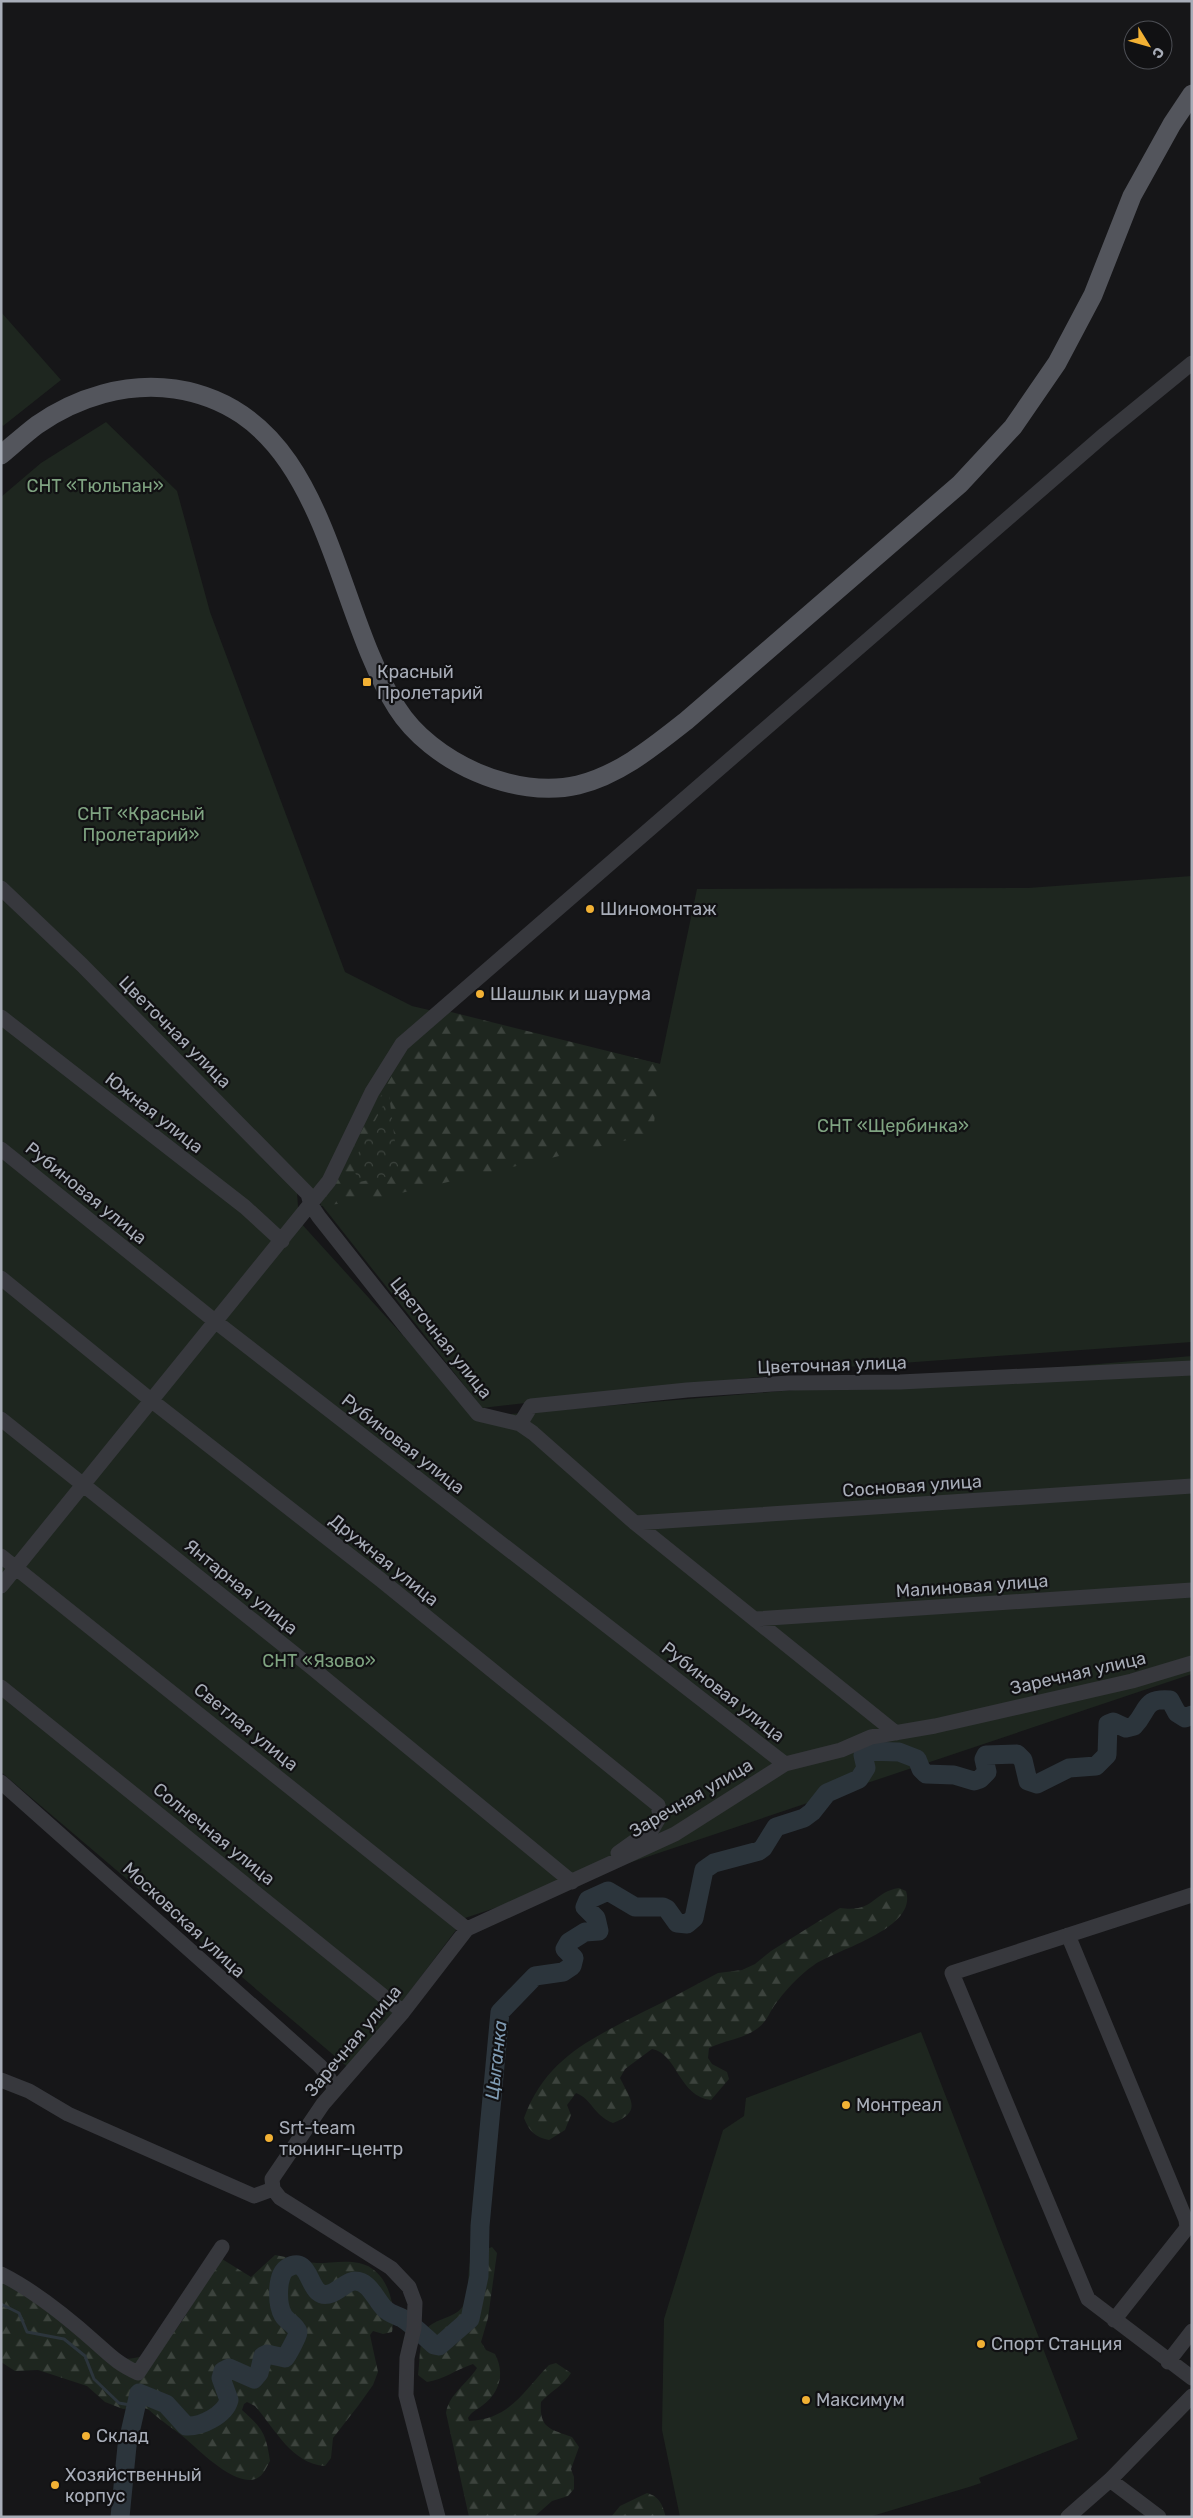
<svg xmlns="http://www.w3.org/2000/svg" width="1193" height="2518" font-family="Rubik,sans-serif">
<defs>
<pattern id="forest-firs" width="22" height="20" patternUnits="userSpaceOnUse" patternTransform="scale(1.25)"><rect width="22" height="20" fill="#1e261f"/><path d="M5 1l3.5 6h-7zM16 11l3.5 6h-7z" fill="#3c433d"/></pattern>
<pattern id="park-crowns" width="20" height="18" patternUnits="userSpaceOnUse" patternTransform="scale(1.25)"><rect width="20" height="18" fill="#1e261f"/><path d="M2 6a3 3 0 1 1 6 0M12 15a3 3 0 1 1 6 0" fill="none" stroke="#3c433d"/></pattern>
</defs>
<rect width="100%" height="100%" fill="#161618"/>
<path fill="#1e261f" d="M1,312L61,380L3,426L1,423Z
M106,422L177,491L210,612L345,972L412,1006L660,1064L697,889L1028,888L1192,876V1342L847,1367L482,1408L306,1185L1,880V497L41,463Z
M1,896L162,1054L297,1192L299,1221L477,1417L1192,1356V1674L465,1918L351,2070L1,1772Z
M921,2032L1078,2439L979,2478L981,2483L969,2487L869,2517H680L662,2430L664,2319L723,2130L744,2116L746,2098Z"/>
<path fill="url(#forest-firs)" d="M443,1010L660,1064L653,1134L371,1200L320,1206L405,1052Z
M899,1888L906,1891C918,1929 837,1949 814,1965C799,1975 784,1992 774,2006C769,2014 766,2022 758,2028C744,2039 725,2040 709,2048L708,2058L712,2064L727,2072L729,2079L711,2100C679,2097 677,2053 652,2049L625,2069L620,2078C630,2099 643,2111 613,2123C593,2115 592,2099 576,2093L567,2105L571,2115L565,2130L549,2140C535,2137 529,2131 524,2118C546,2058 591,2039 643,2012C668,2000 693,1986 718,1973L742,1970L755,1964L771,1951L840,1908C875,1913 872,1892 899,1888Z
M492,2247L497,2253L488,2318L481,2342L486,2350L495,2354C505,2373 500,2392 483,2405C478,2409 471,2412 468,2418L469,2421C511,2419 524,2390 549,2365L556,2363L571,2373C565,2384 550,2392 541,2402C539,2429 551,2429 572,2437L579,2447L571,2469L574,2477V2489L568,2496L552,2501L534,2517H469L446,2413C449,2394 467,2384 477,2368L473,2364C457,2369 443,2380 427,2382L418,2375C420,2361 419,2345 424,2333C431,2317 457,2320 464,2304C471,2288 466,2271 472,2255Z
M275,2255C289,2257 302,2262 317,2263C330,2263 346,2260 359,2263C388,2269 397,2306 392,2332L383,2334L373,2331L370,2335L378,2372L373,2385L358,2406L333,2438L331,2458L325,2466C292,2464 275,2429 255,2406L247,2402L244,2404L242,2410C262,2428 266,2433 270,2461C267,2466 264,2474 259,2477C239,2491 200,2451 186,2439C174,2429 161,2421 149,2410L142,2407L123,2409L105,2402L87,2386L38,2370L15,2371L1,2362V2283L7,2282L124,2359C177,2359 192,2293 222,2259L251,2277Z
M647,2493C660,2497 662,2504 666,2517H611L620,2506Z"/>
<path fill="url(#park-crowns)" d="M389,1094L399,1174L359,1182L352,1165Z"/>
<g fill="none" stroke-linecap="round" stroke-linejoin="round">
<path stroke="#2c353c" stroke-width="3" d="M1,2304L19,2313L27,2332L64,2339L85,2356L94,2379L119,2403L136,2406"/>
<path stroke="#2c353c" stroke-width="19" d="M120,2517L127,2446L139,2393L166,2404L186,2426C201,2427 225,2415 229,2400L221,2378L223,2371L229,2368L254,2379L259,2373L263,2356L267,2354L285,2358C287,2356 299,2334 298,2332C296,2325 286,2321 283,2315C277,2305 276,2275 287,2268C314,2252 306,2304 332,2293C339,2290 348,2281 355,2281C370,2281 376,2301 385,2309C390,2314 396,2315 402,2318C413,2325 424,2336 434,2345L439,2346L470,2319L479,2276L480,2226L500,2012L535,1976L563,1972L572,1966L574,1958L565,1949L569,1942L585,1932L599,1931L596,1918L585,1907L588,1900L608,1891L635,1907H663L667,1909L677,1923L687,1924L694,1918L704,1870L714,1863L759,1851L763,1848L776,1827L804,1818L812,1812L827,1793L859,1779L866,1768L863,1755L865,1751L899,1752L917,1759L921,1769L926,1774L954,1775L974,1781L980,1779L987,1772L984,1759L986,1755L1017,1754L1023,1760L1028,1781L1037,1784L1069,1768L1096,1766L1107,1755L1108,1724L1113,1722L1126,1728L1134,1726C1149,1710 1143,1698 1170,1700L1177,1713L1185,1718L1192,1715"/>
<path stroke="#37383d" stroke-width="15" d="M1,888L82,965L308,1194L311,1205L319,1217L410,1332L478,1414L520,1424L533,1433L635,1523L896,1733
M1,1017L245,1207L282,1241
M1,1149L216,1322L785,1764
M1,1278L152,1401L381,1580L658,1805L660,1816L653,1828L618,1853
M1,1419L311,1667L572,1882
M520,1424L531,1406L687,1390L789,1383L900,1382L1192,1368
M635,1523L1192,1486
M1,1556L467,1929
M1,1586L329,1181L372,1092L402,1044L1105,434L1192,363
M755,1619L1192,1590
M1,1687L403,2012
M1,1782L319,2065L327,2074L335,2090
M1192,1895L952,1973L1088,2299L1192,2378
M1068,1935L1186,2220L1187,2228L1114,2320
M1,2080L29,2091L68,2114L254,2196L273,2189
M1,2274C35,2291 67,2317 95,2342C112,2357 117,2363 138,2373L222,2247
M1168,2362L1192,2331
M1110,2480L1159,2517
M438,2517L406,2395L407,2358L414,2328L415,2303L409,2287L391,2268L280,2198L273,2189L272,2179L323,2104L403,2012L467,1929L675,1834L785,1764L841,1750L871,1737L935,1726L1132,1681L1192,1663
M1068,2517L1110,2480L1192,2396"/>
<path stroke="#53555c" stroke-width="19" d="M1,455C13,445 25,434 37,425C77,397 127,382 175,389C328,412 330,602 397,708C431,762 515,800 578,785C619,775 653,747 686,721L960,484L1013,427L1057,363L1093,295L1132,196L1172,124L1192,94"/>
</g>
<g fill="#f2b134" stroke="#111113" stroke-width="2">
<rect x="362" y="677" width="10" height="10" rx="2.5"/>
<circle cx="590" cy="909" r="5"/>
<circle cx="480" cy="994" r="5"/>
<circle cx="846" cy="2105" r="5"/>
<circle cx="269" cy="2138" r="5"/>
<circle cx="981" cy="2344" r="5"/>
<circle cx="806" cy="2400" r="5"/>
<circle cx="86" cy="2436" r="5"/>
<circle cx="55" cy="2485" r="5"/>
</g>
<g text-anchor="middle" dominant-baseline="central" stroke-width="4.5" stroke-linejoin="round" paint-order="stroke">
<g font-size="18" fill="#7fa381" stroke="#111113">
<text x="95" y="486">СНТ «Тюльпан»</text>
<text x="141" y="814">СНТ «Красный<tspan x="141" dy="21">Пролетарий»</tspan></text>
<text x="893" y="1126">СНТ «Щербинка»</text>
<text x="319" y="1661">СНТ «Язово»</text>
</g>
<g font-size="18" fill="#a8adb8" stroke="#111113" text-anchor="start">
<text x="377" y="672">Красный<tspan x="377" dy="21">Пролетарий</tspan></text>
<text x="600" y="909">Шиномонтаж</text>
<text x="490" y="994">Шашлык и шаурма</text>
<text x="856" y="2105">Монтреал</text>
<text x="279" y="2128">Srt-team<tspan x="279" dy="21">тюнинг-центр</tspan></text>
<text x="991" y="2344">Спорт Станция</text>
<text x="816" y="2400">Максимум</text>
<text x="96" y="2436">Склад</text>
<text x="65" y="2475">Хозяйственный<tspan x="65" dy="21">корпус</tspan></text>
</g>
<g font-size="18" fill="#a8adb8" stroke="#111113">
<text transform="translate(175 1032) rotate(45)">Цветочная улица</text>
<text transform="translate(154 1113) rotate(38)">Южная улица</text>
<text transform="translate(86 1193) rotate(39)">Рубиновая улица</text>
<text transform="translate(441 1338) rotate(51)">Цветочная улица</text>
<text transform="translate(832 1365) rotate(-2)">Цветочная улица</text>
<text transform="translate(403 1444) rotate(38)">Рубиновая улица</text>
<text transform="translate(912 1486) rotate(-4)">Сосновая улица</text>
<text transform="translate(384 1560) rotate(39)">Дружная улица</text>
<text transform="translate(972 1586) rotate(-4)">Малиновая улица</text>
<text transform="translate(241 1587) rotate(39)">Янтарная улица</text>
<text transform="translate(1078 1673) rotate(-13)">Заречная улица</text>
<text transform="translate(723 1692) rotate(38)">Рубиновая улица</text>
<text transform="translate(246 1727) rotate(39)">Светлая улица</text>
<text transform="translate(691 1798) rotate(-30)">Заречная улица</text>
<text transform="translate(214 1834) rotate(39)">Солнечная улица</text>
<text transform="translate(184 1920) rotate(43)">Московская улица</text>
<text transform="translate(353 2041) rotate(-50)">Заречная улица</text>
</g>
<g font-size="19" font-style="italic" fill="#7f9bb3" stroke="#111113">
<text transform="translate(496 2060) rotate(-84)">Цыганка</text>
</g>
</g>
<rect width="1193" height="2518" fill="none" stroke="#a8adb8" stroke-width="5"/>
<g transform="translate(1148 45) rotate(127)"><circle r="24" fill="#111113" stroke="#4d4f55"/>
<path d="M0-4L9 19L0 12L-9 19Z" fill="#f2b134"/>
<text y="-8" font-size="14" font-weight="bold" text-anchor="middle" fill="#a8adb8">С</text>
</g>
</svg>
